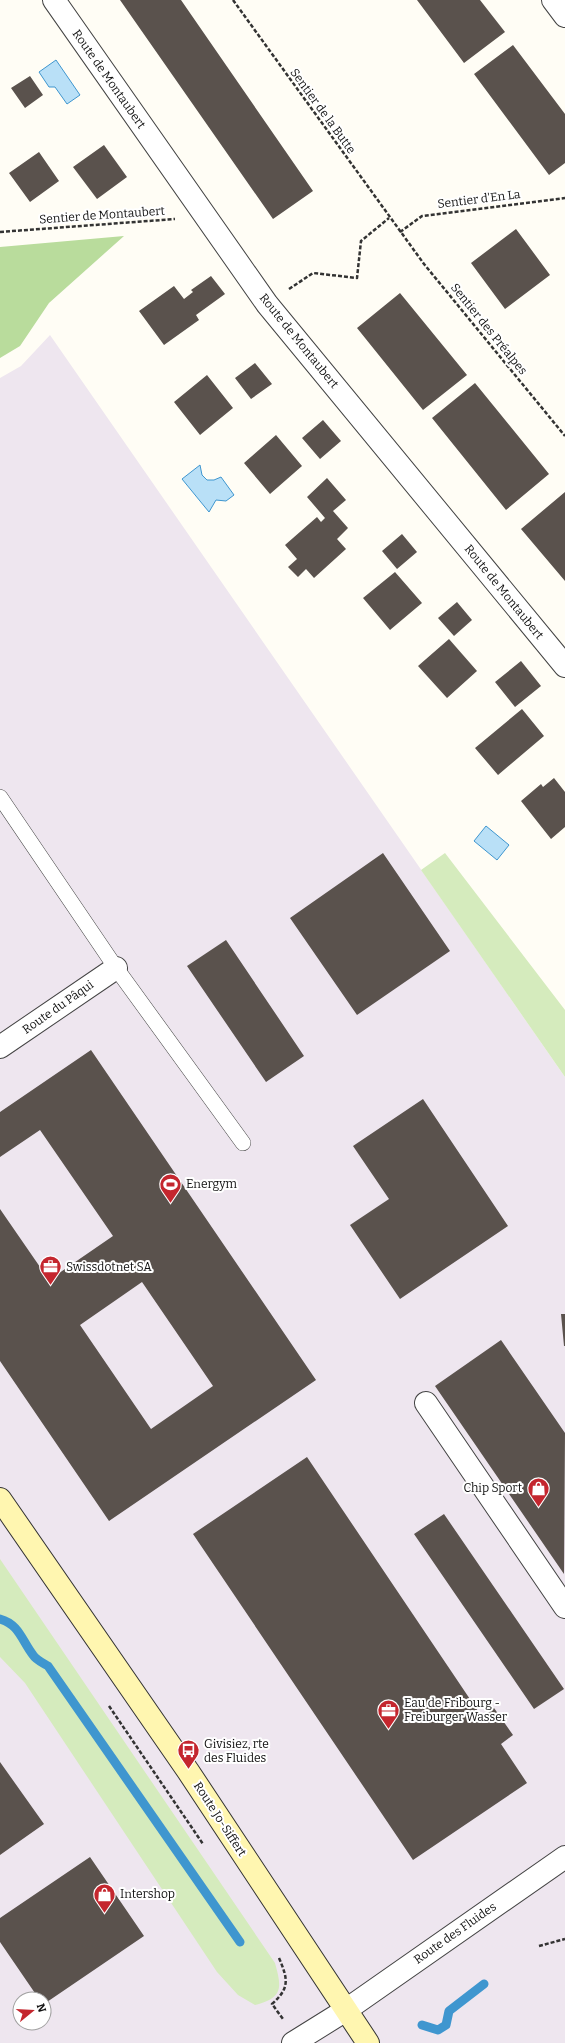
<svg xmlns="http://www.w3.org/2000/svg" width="565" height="2043" font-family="Bitter,serif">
<rect width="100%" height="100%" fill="#fffdf5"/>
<path fill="#eee6ef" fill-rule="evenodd" d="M50,335L565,1077V2043H0V378L21,366ZM20,1999H44V2023H20Z"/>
<path fill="#d5ebbd" d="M445,853L565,1010V1077L421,870Z
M0,1559L275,1963C282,1988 283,1998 255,2005L238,1995L217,1972L25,1683L0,1657Z"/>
<path fill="#b9dc9c" d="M124,236L49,303L20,346L0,358V247Z"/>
<path fill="#b9e0f7" stroke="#3f96cf" d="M56,60L80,95L67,104L55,87H49L39,72Z
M200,465L202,475L207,480H214L221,477L234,495L226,501L216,500L209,512L182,479Z
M486,826L509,845L497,860L474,841Z"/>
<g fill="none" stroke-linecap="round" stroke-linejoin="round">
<path stroke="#3f96cf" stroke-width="9" d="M0,1619C19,1624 22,1641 33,1655C36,1660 43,1663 48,1666L240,1942
M422,2025L438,2030L446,2025L449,2011L484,1984"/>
</g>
<path fill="#5a524d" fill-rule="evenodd" d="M120,0H181L313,191L273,219Z
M417,0H480L505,32L464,63Z
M513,45L565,114V163L549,175L474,74Z
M30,76L43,95L25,108L11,88Z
M104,145L127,177L97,199L73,167Z
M39,152L59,181L30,202L9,173Z
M516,229L550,275L505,309L471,263Z
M211,276L225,294L196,315L199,320L164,345L139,311L174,286L184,299L193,292L191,290Z
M400,293L467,375L423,410L357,328Z
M255,363L272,384L251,399L235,378Z
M207,375L233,408L200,435L174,402Z
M475,383L549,474L506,510L432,418Z
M323,420L341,441L320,459L302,438Z
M276,435L302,466L270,494L244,463Z
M327,478L346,500L333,511L348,528L337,539L346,549L314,578L306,569L298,577L288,567L297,559L285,545L317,517L321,522L325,518L307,497Z
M565,492V581L521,529Z
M402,534L417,552L397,569L382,551Z
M395,572L422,603L390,630L363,598Z
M457,602L472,620L454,636L438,618Z
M449,639L477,671L447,698L418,666Z
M521,661L541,686L515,707L495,682Z
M522,709L544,736L498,775L475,748Z
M554,778L565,792V827L551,839L521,801L541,784L543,787Z
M383,853L450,951L357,1015L290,918Z
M226,940L304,1056L266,1082L187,966Z
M91,1050L316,1380L109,1521L0,1361V1209L49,1280L113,1236L40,1130L0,1157V1112ZM142,1282L213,1386L151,1429L80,1325Z
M423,1099L508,1226L400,1299L350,1225L389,1199L353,1146Z
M561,1314H565V1346H564Z
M501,1340L565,1433L564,1574L435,1386Z
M307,1457L482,1717L494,1708L513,1735L501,1744L527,1783L413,1860L193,1534Z
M444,1514L564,1689L534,1709L414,1534Z
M0,1762L44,1824L0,1855Z
M90,1857L144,1936L44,2004V1999H39L0,1942V1918Z"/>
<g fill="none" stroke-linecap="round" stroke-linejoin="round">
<defs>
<path id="lane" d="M0,797L116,968L243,1143"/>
<path id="street" d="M54,0L267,304L565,666
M553,0L565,16
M0,1047L116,968
M426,1403L565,1607
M293,2043L346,2010L565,1857"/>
<path id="secondary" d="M0,1499L188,1771L368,2043"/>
</defs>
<use href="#lane" stroke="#444" stroke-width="16"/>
<use href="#street" stroke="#444" stroke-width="24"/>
<use href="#secondary" stroke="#333" stroke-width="24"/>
<path stroke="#333" stroke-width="2.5" stroke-dasharray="4 2" stroke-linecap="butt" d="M233,0L424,264L565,436
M0,232L175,219
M400,232L422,216L565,198
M289,289L313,273L357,278L361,241L389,218
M109,1706L203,1844
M539,1946L565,1939
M279,1958C288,1979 290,1988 272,2004L283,2019"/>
<use href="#lane" stroke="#fff" stroke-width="15"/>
<use href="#street" stroke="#fff" stroke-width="22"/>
<use href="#secondary" stroke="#fff6b0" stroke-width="22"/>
</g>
<defs>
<symbol id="stadium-pin" viewBox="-11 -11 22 30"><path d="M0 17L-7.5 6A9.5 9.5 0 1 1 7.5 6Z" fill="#c4262e" stroke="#fff"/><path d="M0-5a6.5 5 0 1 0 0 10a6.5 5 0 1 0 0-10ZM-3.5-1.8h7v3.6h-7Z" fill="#fff"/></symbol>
<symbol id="office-pin" viewBox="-11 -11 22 30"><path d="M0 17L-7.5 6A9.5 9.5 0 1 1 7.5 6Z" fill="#c4262e" stroke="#fff"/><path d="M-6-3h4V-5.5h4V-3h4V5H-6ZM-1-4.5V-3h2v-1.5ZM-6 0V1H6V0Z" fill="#fff"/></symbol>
<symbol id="shop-pin" viewBox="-11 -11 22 30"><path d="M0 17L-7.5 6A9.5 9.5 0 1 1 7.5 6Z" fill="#c4262e" stroke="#fff"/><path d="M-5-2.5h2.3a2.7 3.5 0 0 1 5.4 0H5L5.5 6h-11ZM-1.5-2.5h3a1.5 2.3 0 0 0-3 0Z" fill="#fff"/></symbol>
<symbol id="bus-pin" viewBox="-11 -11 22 30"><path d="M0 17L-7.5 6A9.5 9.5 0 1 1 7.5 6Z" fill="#c4262e" stroke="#fff"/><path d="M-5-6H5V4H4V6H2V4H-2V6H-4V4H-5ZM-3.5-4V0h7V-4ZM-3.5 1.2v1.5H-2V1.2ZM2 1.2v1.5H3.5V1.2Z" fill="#fff"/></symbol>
</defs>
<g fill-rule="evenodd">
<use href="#stadium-pin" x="158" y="1172" width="25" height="34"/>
<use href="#office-pin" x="38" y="1254" width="25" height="34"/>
<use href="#shop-pin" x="526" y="1476" width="25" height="34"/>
<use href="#office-pin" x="376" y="1698" width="25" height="34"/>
<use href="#bus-pin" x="176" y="1738" width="25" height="34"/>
<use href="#shop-pin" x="92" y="1882" width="25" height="34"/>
</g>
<g text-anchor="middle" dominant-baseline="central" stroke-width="4" stroke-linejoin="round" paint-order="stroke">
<g font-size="12" fill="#111" stroke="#fff">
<text transform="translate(109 79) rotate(55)">Route de Montaubert</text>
<text transform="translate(323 111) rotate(54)">Sentier de la Butte</text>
<text transform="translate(479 199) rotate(-7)">Sentier d'En La</text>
<text transform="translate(102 215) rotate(-4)">Sentier de Montaubert</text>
<text transform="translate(489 329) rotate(51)">Sentier des Préalpes</text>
<text transform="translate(299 341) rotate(51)">Route de Montaubert</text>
<text transform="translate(504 592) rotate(51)">Route de Montaubert</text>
<text transform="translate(58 1007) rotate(-35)">Route du Pâqui</text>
<text transform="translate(220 1819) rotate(57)">Route Jo-Siffert</text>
<text transform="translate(455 1933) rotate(-35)">Route des Fluides</text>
</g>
<g font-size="12" fill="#111" stroke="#fff" text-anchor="start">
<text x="186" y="1184">Energym</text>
<text x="66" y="1267">Swissdotnet SA</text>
<text x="522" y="1488" text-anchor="end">Chip Sport</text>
<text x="404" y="1703">Eau de Fribourg -<tspan x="404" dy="14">Freiburger Wasser</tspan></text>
<text x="204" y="1744">Givisiez, rte<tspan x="204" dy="14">des Fluides</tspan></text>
<text x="120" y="1894">Intershop</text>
</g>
</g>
<g transform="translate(32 2011) rotate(72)"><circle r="19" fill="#ffffff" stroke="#a0a0a0"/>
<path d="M0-3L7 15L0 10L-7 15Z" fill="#c4262e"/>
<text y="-6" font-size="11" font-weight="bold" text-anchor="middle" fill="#111111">N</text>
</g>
</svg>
